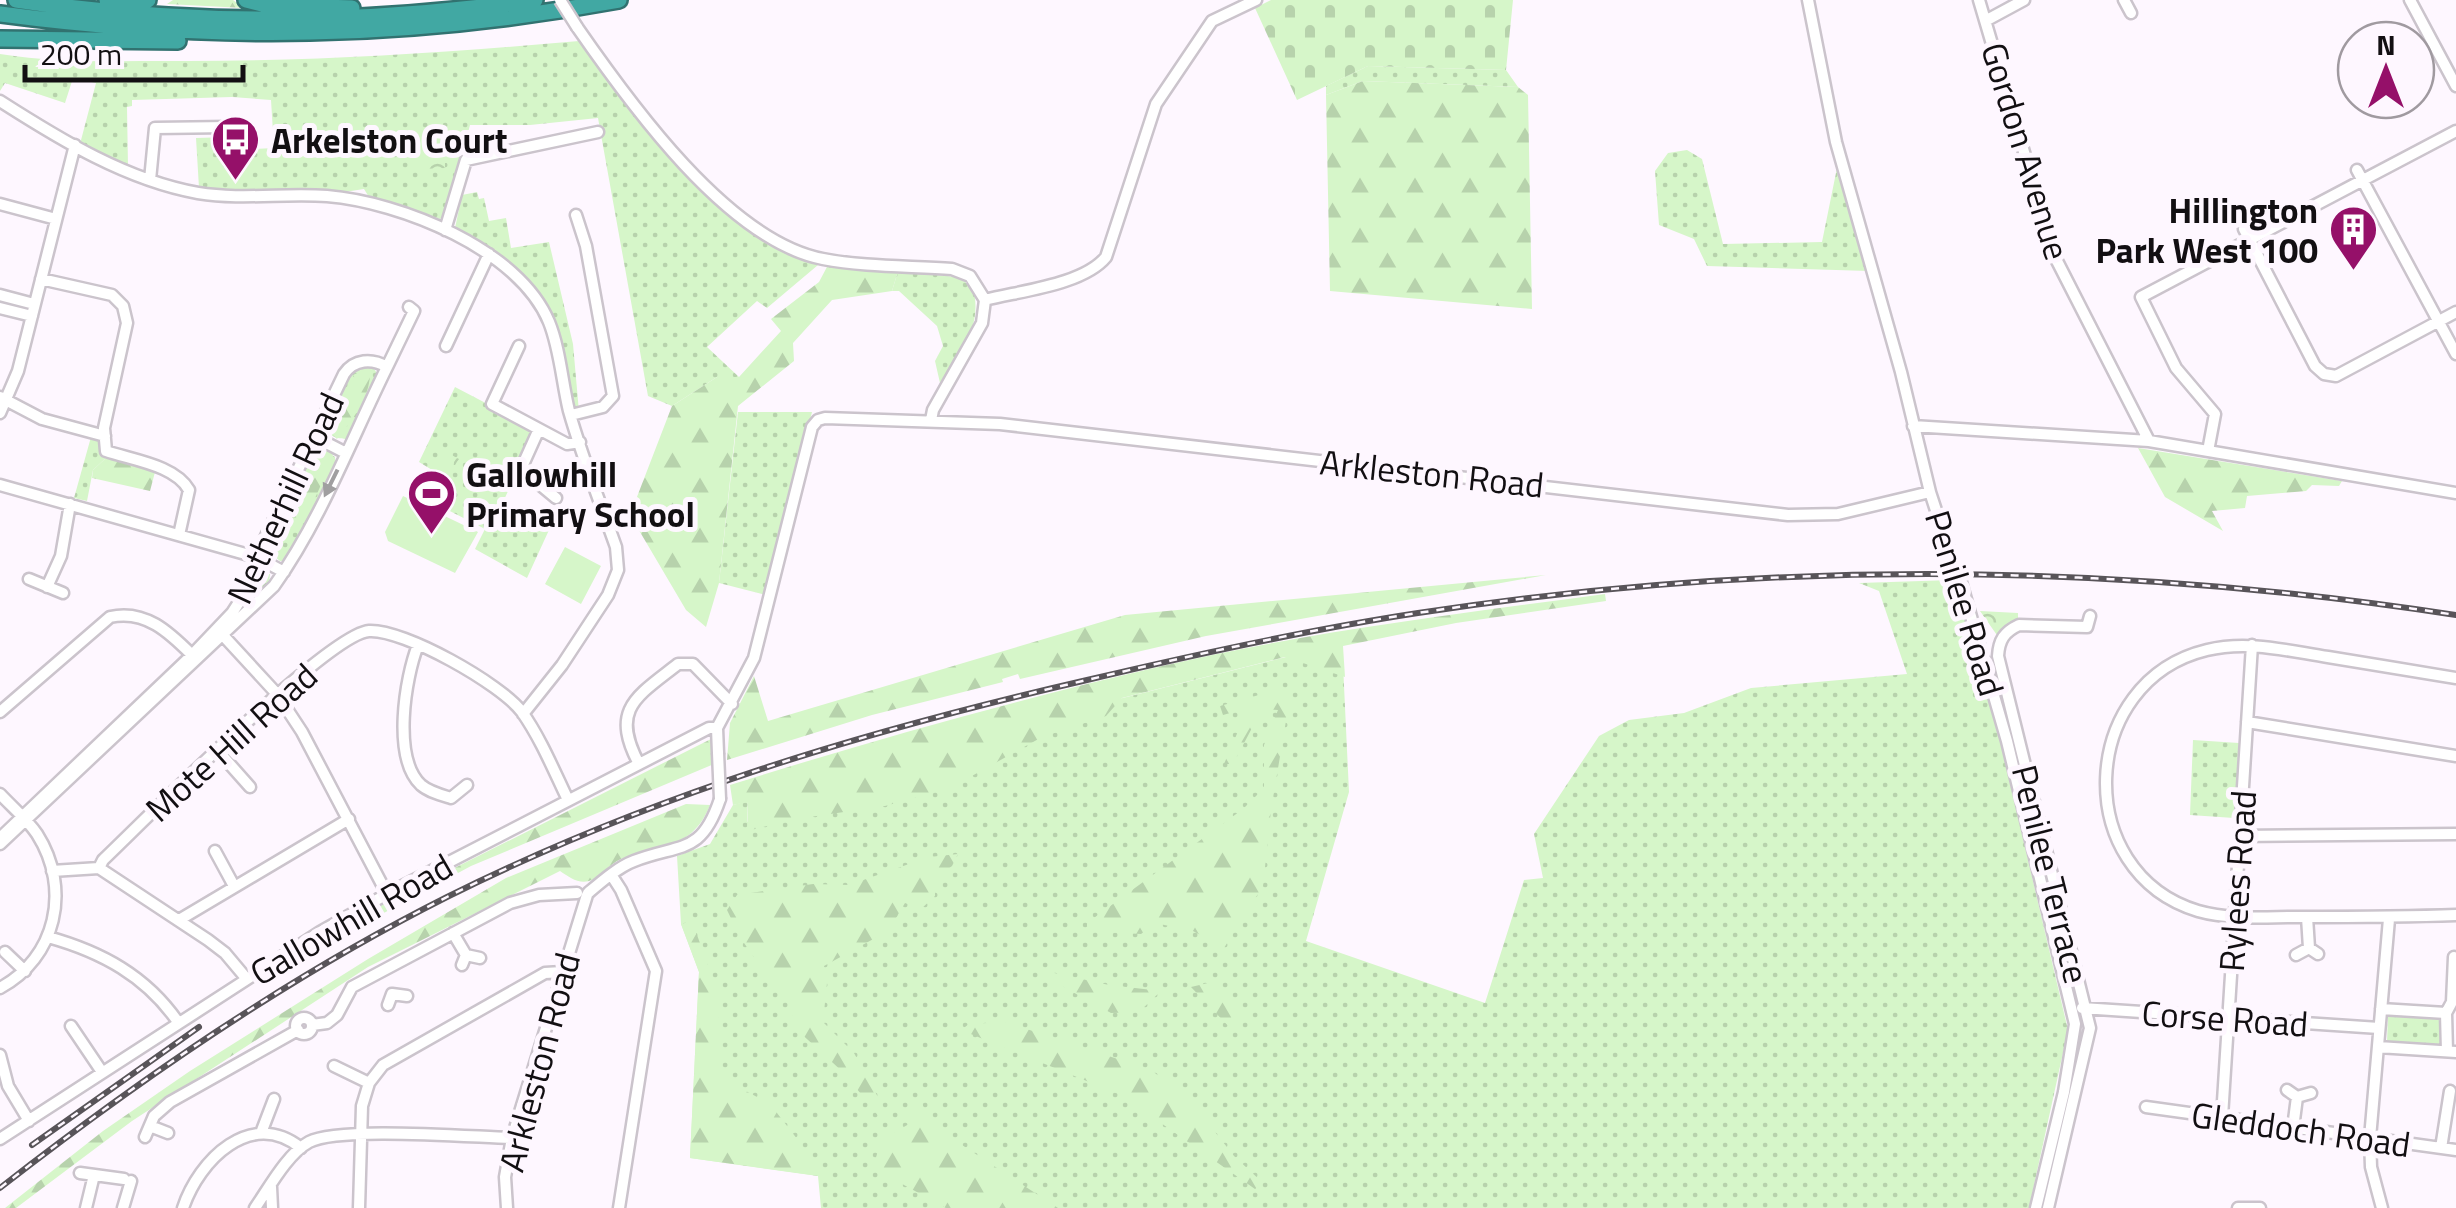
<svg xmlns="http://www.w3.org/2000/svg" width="2456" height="1208" font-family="'Titillium Web',sans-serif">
<defs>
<pattern id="grass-dots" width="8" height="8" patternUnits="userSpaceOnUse" patternTransform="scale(2.5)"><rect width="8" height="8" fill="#d6f6c9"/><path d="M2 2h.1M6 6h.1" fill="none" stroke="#b7d2ac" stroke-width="1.8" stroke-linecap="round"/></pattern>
<pattern id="forest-firs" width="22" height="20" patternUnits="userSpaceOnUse" patternTransform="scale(2.5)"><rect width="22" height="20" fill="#d6f6c9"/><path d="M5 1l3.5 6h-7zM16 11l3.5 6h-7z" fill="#b7d2ac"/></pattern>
<pattern id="cemetery-stones" width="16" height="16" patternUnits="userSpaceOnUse" patternTransform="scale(2.5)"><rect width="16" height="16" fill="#d6f6c9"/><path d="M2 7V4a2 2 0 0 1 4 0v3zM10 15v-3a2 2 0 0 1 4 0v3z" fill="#b7d2ac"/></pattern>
<pattern id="park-crowns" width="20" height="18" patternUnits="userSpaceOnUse" patternTransform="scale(2.5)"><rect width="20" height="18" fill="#d6f6c9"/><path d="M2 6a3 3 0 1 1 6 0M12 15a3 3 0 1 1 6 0" fill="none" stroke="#b7d2ac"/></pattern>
</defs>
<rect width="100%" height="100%" fill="#fef7ff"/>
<path fill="url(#grass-dots)" d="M579,41C639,125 716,231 818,265L767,308L757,301L707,347L739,377H717L672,406L648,396L598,118L530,125H470L448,211L440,219L369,197L364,189L338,193L220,191L199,188L196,138L228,137L229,150L274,148L271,100L232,97L132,100V106L127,107L128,167L80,144L96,83L73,78L65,103L5,83L0,91V54C55,63 112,61 167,61C305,62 442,53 579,41Z
M1368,66L1506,70L1518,87L1363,81L1326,95V86Z
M1687,150L1702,159L1723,244L1822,242L1838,163L1869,271L1707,266L1694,239L1659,225L1655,171L1668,153Z
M477,192L479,199L484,198L489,221L506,218L511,248L549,242L573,344L579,412L572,413L552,321L522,280L455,228L462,195Z
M898,271L957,277L973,287C983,329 961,349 940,383L935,361L943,346L937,326L899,291H892Z
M371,365L377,373L376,383L350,439C339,439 328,438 325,425L350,372Z
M455,387L537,430L502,504L549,530L527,578L475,549L485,529L442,507L447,479L419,462Z
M738,412H812L766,595L719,583Z
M91,437L105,439L107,457L93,470L87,501L74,498Z
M320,447L335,457L336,469L288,561H280L264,548L312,451Z
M265,572L270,574L269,584L233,619L253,577Z
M1953,580L1998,732L2068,1030L2029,1208H821L818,1176L690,1158L699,972L681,924L677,856L710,844L733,805L748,801L747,822L1047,717L1342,643L1349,792L1306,941L1485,1003L1524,880L1543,878L1534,834L1599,736L1629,720L1684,713L1751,688L1907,674L1879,591L1859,583Z
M2193,740L2239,743L2234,818L2190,815Z
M2388,1015L2442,1018L2441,1045L2387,1042Z"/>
<path fill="url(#forest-firs)" d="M173,0H233L244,8L167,4Z
M1363,81L1518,87L1528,95L1532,309L1330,291L1326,95Z
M828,265L898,271L892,291L832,300L793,343L794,361L738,406L719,583L706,627L686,610L630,515L672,406L717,377H739L781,331L771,319L819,282Z
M364,370L370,375C369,398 352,421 337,439L325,428L358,383L353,375Z
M320,447L333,454C323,481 303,537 274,546L272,542L289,524L298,504L295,499L311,470L318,466L320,459L315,450Z
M2138,448L2342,481L2339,486L2312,485L2306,491L2247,496L2245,508L2212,511L2223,531L2165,497Z
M107,457L155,472L150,491L92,478L93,470Z
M1546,575L1206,636L1020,679L1018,674L1002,679L1003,682L872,715L727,760L730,723L754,676L768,721L1125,615Z
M1605,594L1606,601L1456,623L1343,646L1345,677L1285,657L1122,698L1106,716L1042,737L952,787L885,806L796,819L747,831L748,802L733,805L730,785C873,740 1016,700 1162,666C1307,632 1457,614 1605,594Z
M1276,690L1291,691L1271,810L1263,886L1224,948L1193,931L1155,923L1141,934L1087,931V923L1243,809L1264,788V745L1278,710L1262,709L1233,764H1224L1248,708L1223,715L1220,706Z
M711,739L714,764L471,866L241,990L389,901Z
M686,804L710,805C692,851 658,844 621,859C609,864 600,878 589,881C578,884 569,877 560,871L368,967L132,1121L16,1208H5L103,1131L190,1071L368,959L506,878Z
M958,854L952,866L935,879V896L921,909L905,903L888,931L824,966L827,983L823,1022L854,1053L885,1110L880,1118L845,1074L795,1028L788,997L763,971L740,937L727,910L737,895L813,884L849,885L929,857Z
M692,921L719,996L718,1076L770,1104L808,1153L819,1176L690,1158L699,972L681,924Z
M1027,967L1109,985L1161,991L1139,1012L1111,1013Z
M1208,983L1245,1015L1234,1032L1191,987Z
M1005,1022L1151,1070L1189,1099L1234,1156L1263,1183L1255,1189L1121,1095L961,1030L969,1024Z
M920,1098L930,1124L1058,1208H946L873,1168L881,1140L909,1124L912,1103Z"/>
<path fill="url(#cemetery-stones)" d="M1271,0H1513L1506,70L1368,66L1297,100L1255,8Z"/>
<path fill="url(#park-crowns)" d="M426,127L449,128L450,135L454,138L452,163H445V168L420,169Z
M442,450L459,459L447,477L432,468Z
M1980,611L2018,613V622L1999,638Z"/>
<path fill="#d6f6c9" d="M403,496L478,532L455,573L388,541L385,532Z
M565,547L601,566L581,604L545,584Z"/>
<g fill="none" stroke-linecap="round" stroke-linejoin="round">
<defs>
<path id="minor" d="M1808,0L1836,142L1901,372L1930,492L1948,547
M1979,0L2055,257L2149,441
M2124,0L2131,13
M2410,0L2456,86
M1987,20L2024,0
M577,27C629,102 728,241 823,259C864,267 910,266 952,269L970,276L985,300L982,323L933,410L931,420
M0,101C61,140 126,180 198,193C241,200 284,193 327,196C400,202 519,249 549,322C560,349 562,382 569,411C582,457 600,502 616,547L618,570L608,595L562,665L523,714
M2357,170L2456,354
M150,180L155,128L229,127
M0,204L56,219
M2244,229L2315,366L2324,374L2336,376L2456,312
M445,230L466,160L598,132
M41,279L112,295L123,306L127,323L104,428L106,451C132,460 175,465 189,490L179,535
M0,295L34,304
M985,300C1019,291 1083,285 1106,257L1156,104L1212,21L1256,0
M0,308L32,316
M446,346L489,254
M519,346L492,404L567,444L580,442
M387,367L414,311L409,307
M0,397L42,419L105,436
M0,413L18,371L75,145
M571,415L603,407L613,396L586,246L576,215
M1913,426L2149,441L2456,493
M539,429L521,469L556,498
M313,436L346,453
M2208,451L2215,414L2176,368L2141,297L2456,131
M0,485L256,557L284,572
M29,579L63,593
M1961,582L2007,741L2075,1024L2064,1092L2036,1208
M47,587L61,556L70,504
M219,631L277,694L302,732L387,894
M418,645C405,678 392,758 421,785C429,792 441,795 451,798L467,785
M2456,678C2413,671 2371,664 2328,657C2288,651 2248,640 2207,650C2078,681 2070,872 2198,911C2230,920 2264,917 2297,917C2351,917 2402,917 2456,915
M0,712L110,617C145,609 169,632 192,655
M2247,722L2456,756
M717,728L754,658L812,427L818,420L825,418L1000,424L1788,515L1838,514L1930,492
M717,728L718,753
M218,751L250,787
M639,764C610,709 636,697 678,664H693L732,704
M0,794C12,807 27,819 37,834C72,889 56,958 0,988
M2239,836L2456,834
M0,838L192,655L232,613L243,596L256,557L344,374C354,359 372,358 387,367C351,440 321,520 274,586L0,844
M215,851L234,886
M99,868L208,940L225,953L246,978
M52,871L99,868L103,860C143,822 328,634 369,631C404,629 501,684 522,712C541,739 554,771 568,800
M612,876L621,890L656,971L619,1208
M588,893C601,882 618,867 634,861C680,843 701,856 720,799
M2307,917L2309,948
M179,920L349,819
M453,933L466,955
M48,937C102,952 146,976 178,1022
M5,952L25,971
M2296,955L2309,948L2318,954
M462,965L466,955L480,958
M388,1005L392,994L407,996
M2082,1008L2379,1028
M2381,1009L2446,1013
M2446,1013L2452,1002L2454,957
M2446,1013L2447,1051
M296 1026a8 8 0 1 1 16 0a8 8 0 1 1-16 0Z
M312,1025L327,1023L337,1015L352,987L510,903L539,895L577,893
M71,1026L102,1072
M2378,1047L2456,1052
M0,1055L8,1086L29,1121
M334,1066L369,1083
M2287,1090L2297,1097L2311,1093
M2146,1107L2456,1150
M2222,1117L2252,645
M150,1126L168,1133
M2293,1128L2297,1097
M261,1133L274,1099
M145,1137L154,1116L170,1102L298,1030
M0,1139L320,932L387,894L709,728H717
M2441,1148L2450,1091
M80,1173L124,1179
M271,1187L272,1208
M86,1208L94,1175
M123,1208L131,1181
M183,1208C199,1160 251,1108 301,1148
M255,1208C269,1188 287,1154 309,1142C338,1126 472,1137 512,1138
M359,1208L362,1106L369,1083L383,1065L545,973L562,972
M507,1208L505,1177L512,1138L587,895
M2048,1208L2090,1028L1998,656C1999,640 2004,632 2019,625L2087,627L2090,616
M2238,1208H2260
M2382,1208L2371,1167L2370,1138L2389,919"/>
<path id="highway" d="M16,0C188,26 362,25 535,0
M107,0H148
M246,0L266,5L352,8
M0,14C212,42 408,39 619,0
M0,39L178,41"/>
</defs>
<use href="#minor" stroke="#cbc4cc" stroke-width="15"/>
<use href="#highway" stroke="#317270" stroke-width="20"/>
<use href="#minor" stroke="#fff" stroke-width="10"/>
<use href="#highway" stroke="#41a8a3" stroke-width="15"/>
<defs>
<path id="rail" d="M32,1145L199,1027
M0,1188C140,1079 288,977 447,897C651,795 865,731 1087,680C1197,654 1306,630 1418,613C1763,560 2112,562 2456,615"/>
</defs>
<use href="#rail" stroke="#585459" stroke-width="6"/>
<use href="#rail" stroke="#fef7ff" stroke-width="2.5" stroke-dasharray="8" stroke-linecap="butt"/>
<defs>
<path id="minor-bridge" d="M560,0L577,27
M1948,547L1961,582
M718,753L720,799"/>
</defs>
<use href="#minor-bridge" stroke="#cbc4cc" stroke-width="15" stroke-linecap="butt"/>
<use href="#minor-bridge" stroke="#fff" stroke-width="10"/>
</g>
<defs><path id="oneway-solid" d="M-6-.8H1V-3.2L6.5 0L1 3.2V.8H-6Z" transform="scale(2.5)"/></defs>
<use fill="#a09fa0" href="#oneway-solid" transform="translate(331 483) rotate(116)"/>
<defs>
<symbol id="bus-pin" viewBox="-11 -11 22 30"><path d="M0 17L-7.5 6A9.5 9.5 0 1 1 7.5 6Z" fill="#951069" stroke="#fef7ff"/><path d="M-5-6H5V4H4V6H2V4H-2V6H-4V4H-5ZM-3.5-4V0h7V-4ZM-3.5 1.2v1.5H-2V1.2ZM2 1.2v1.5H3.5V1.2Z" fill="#fff"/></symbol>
<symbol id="building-pin" viewBox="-11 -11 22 30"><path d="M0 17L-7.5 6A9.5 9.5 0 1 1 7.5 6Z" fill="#951069" stroke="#fef7ff"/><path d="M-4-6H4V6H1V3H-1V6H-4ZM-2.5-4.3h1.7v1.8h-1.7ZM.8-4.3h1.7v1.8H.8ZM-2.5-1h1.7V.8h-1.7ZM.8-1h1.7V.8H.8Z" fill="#fff"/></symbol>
<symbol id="stadium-pin" viewBox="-11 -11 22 30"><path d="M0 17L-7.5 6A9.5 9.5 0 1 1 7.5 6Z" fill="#951069" stroke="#fef7ff"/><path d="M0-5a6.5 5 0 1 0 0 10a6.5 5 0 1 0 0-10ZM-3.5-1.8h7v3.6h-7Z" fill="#fff"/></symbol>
</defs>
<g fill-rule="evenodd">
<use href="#bus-pin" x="208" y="112" width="55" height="75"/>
<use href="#building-pin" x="2326" y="202" width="55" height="75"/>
<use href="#stadium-pin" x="404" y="466" width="55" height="75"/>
</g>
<g text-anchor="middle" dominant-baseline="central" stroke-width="10" stroke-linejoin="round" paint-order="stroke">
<g font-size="35" font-weight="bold" fill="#120f12" stroke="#fef7ff" text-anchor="start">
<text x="271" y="140">Arkelston Court</text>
<text x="2318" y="210" text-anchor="end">Hillington<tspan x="2318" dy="40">Park West 100</tspan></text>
<text x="466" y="474">Gallowhill<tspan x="466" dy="40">Primary School</tspan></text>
</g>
<g font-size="35" fill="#120f12" stroke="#fef7ff">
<text transform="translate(2026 151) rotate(73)">Gordon Avenue</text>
<text transform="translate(1432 473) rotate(6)">Arkleston Road</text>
<text transform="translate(285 498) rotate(-65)">Netherhill Road</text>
<text transform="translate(1965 603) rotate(73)">Penilee Road</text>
<text transform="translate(231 742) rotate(-42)">Mote Hill Road</text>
<text transform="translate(2051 874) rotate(76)">Penilee Terrace</text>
<text transform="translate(2237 881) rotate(-86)">Rylees Road</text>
<text transform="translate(351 919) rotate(-30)">Gallowhill Road</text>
<text transform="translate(2225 1018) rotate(4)">Corse Road</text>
<text transform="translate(539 1062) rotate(-75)">Arkleston Road</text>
<text transform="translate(2301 1129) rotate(8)">Gleddoch Road</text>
</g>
</g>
<g transform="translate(2386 70)"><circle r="48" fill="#fef7ff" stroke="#a09aa0" stroke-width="2.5"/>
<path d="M0-8L18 38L0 25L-18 38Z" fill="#951069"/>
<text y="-15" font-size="28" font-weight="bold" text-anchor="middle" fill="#120f12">N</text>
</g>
<path d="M25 65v15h218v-15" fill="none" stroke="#120f12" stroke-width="5"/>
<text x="40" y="65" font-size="30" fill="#120f12" stroke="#fef7ff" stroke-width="8" paint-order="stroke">200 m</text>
</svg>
